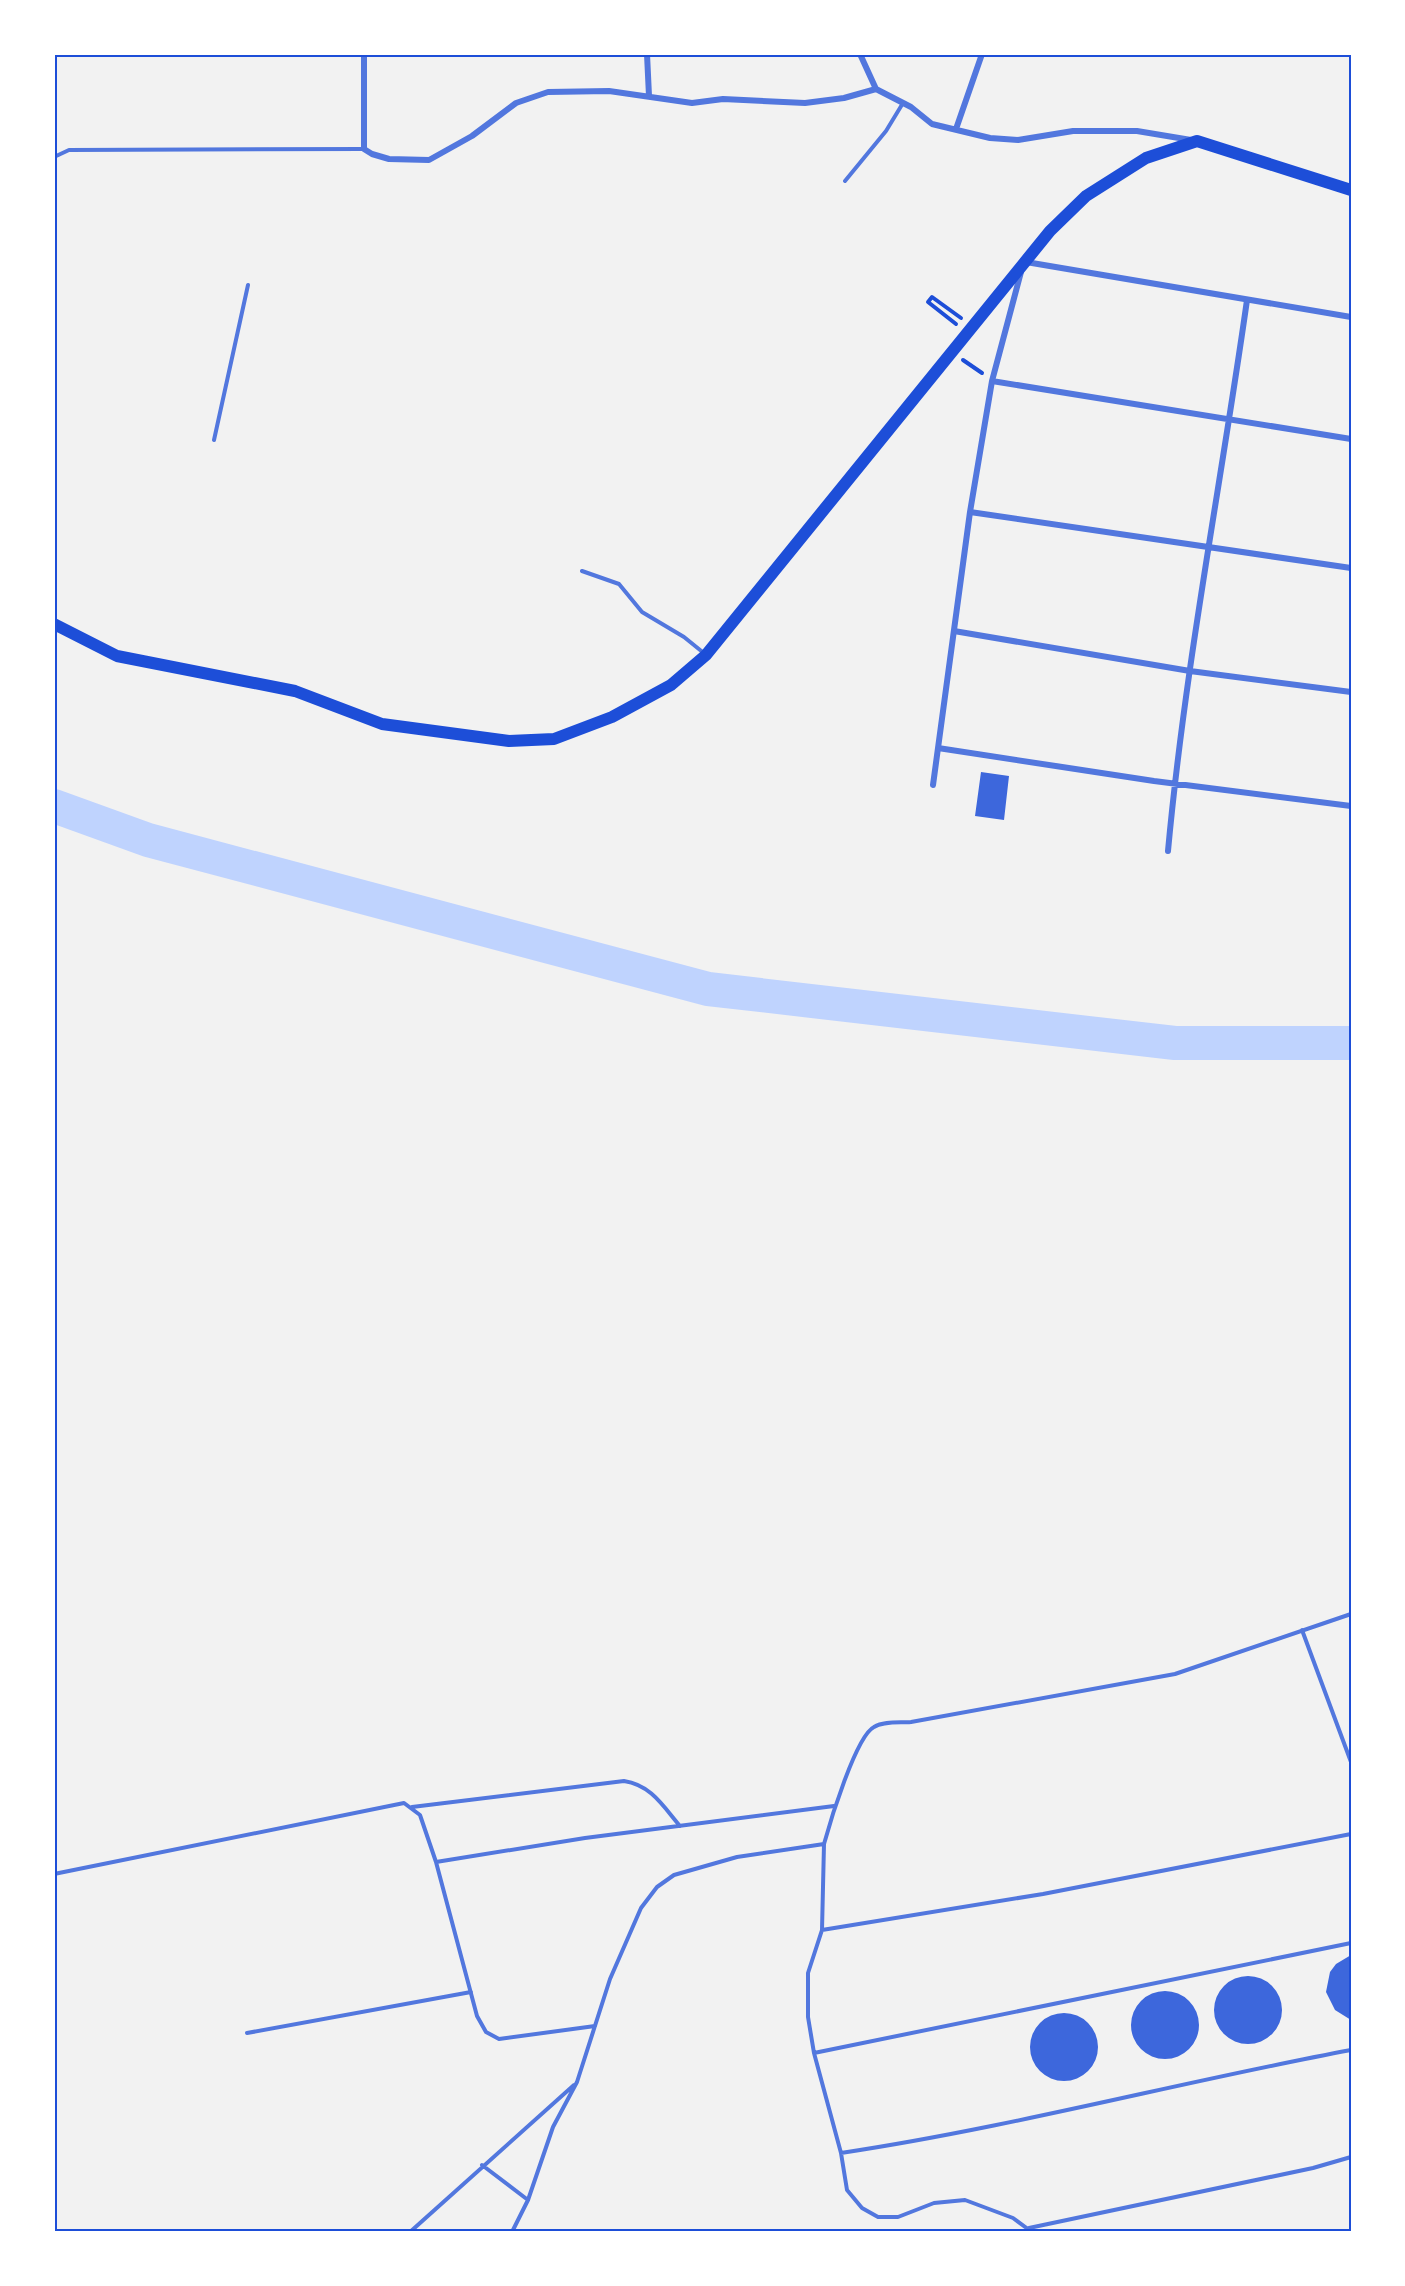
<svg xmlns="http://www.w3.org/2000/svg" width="1405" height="2286" font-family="Literata,serif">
<rect width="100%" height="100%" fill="#f2f2f2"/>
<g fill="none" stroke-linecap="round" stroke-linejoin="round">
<path stroke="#bfd3fe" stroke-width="34" d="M54,806L148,840L708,989L1175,1043H1351"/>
</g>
<path fill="#3d67dc" d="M981,772L1009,776L1004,820L975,816Z
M1351,1955V2020L1335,2010L1326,1992L1330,1972L1336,1964Z
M1214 2010a34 34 0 1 1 68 0a34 34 0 1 1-68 0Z
M1131 2025a34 34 0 1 1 68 0a34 34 0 1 1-68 0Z
M1030 2047a34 34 0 1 1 68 0a34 34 0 1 1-68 0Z"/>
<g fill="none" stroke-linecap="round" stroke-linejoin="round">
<path stroke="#1d4ed8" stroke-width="4" d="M956,324L928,302L932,297L961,318
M963,360L982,373"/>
<path stroke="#5277de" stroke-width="4" d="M54,157L69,150L363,149
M845,181L886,131L903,103
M214,440L248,285
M582,571L619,584L642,612L684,637L705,654
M1302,1630L1351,1762
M412,1807L624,1781C651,1785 663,1806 680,1826
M824,1844C830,1822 856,1736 874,1727C884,1721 900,1723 911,1722L1175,1674L1351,1614
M436,1862L477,2016L486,2032L499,2039L595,2026
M54,1874L404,1803L420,1815L436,1862L585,1838L834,1806
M822,1930L1043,1894L1351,1834
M247,2033L471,1992
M814,2053L1351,1943
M841,2153C1013,2127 1180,2082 1351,2050
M482,2165L528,2200
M1029,2228L1313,2168L1351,2157
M410,2232L574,2085
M512,2232L528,2200L553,2127L577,2082L610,1979L641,1908L657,1887L674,1875L737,1857L824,1844L822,1930L808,1973V2017L814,2053L841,2153L847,2190L862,2208L878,2217H898L934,2203L965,2200L1013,2218L1032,2232"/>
<path stroke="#5277de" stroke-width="6" d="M364,54V149L372,154L389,159L429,160L472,136L516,103L548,92L609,91L692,103L723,99L805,103L844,98L876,89L911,107L932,124L990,138L1018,140L1073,131H1137L1191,140
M647,54L649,96
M860,54L876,89
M956,129L982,54
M1026,262L1351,317
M992,381L1351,439
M970,512L1351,568
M954,631L1190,671L1351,692
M938,748L1154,781L1351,806
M933,785L970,512L992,381L1021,272
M1168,851C1185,666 1221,484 1247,300"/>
<path stroke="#1d4ed8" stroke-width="12" d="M54,624L117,656L295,691L382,724L509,741L554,739L612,717L671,685L706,655L1050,231L1086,196L1146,158L1197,141L1351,190"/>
</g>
<rect width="1405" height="2286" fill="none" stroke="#ffffff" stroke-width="111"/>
<rect x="56" y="56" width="1294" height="2174" fill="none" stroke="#1d4ed8" stroke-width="2"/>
</svg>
